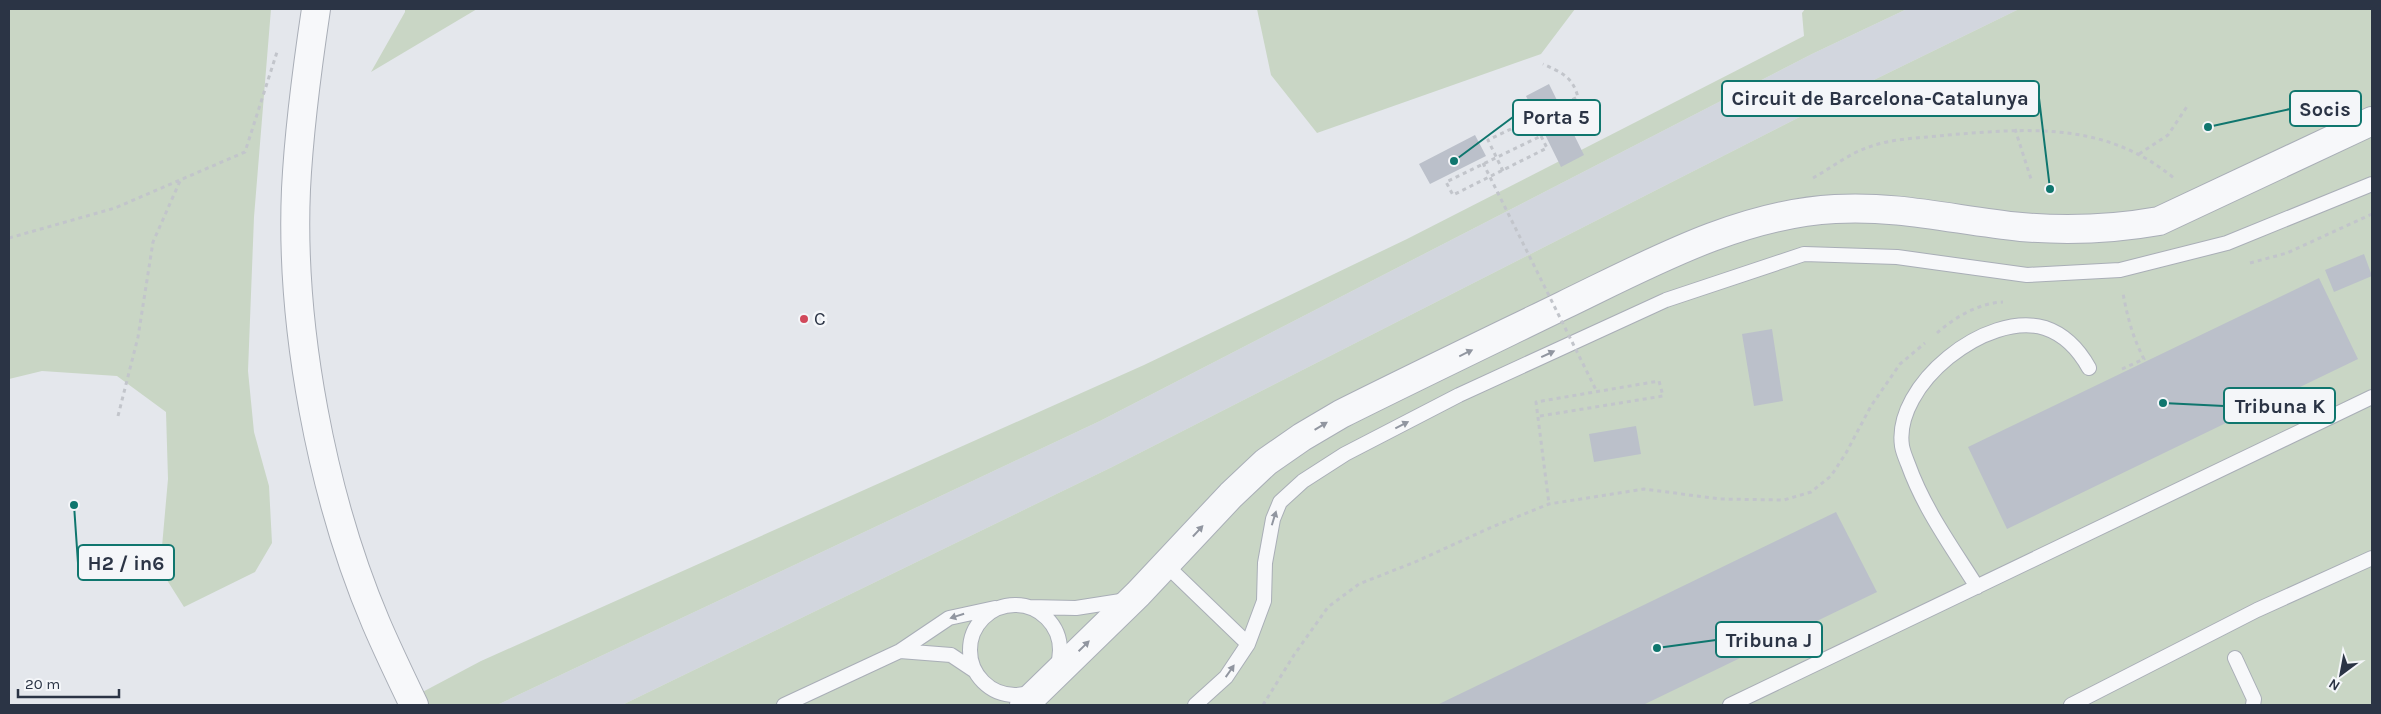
<svg xmlns="http://www.w3.org/2000/svg" width="2381" height="714" font-family="Karla,sans-serif">
<rect width="100%" height="100%" fill="#e4e7ec"/>
<path fill="#d2d6de" d="M1907,9H2019L1839,97L1112,467L622,705H497L1100,421L1812,54Z"/>
<path fill="#c9d6c5" d="M9,9H271L254,217L248,371L254,432L269,486L272,543L255,572L184,607L160,569L168,479L166,412L117,376L42,371L9,379Z
M405,9H477L371,72L405,12Z
M1257,9H1575L1541,54L1317,133L1271,75Z
M1805,9H1907L1812,54L1100,421L497,705H398L481,661L1144,365L1407,239L1804,36L1802,13Z
M2019,9H2372V705H622L1112,467L1839,97Z"/>
<path fill="#bbc0ca" d="M1549,84L1584,155L1561,167L1526,96Z
M1475,135L1486,156L1430,184L1419,164Z
M2364,254L2372,276L2334,292L2325,270Z
M2319,278L2358,359L2007,529L1968,447Z
M1772,329L1783,401L1754,406L1742,334Z
M1636,426L1641,454L1594,462L1589,434Z
M1836,512L1877,592L1643,705H1437Z"/>
<g fill="none" stroke-linecap="round" stroke-linejoin="round">
<defs>
<path id="lane" d="M1166,565L1248,644
M1977,587C1952,547 1924,509 1908,464C1906,459 1903,452 1902,446C1893,385 1987,310 2045,328C2066,335 2079,350 2089,368
M970 650a45 45 0 1 1 90 0a45 45 0 1 1-90 0Z
M1029,607L1076,608L1127,600
M900,651L951,655L975,671
M2235,658L2254,699L2253,705
M784,705L900,651L949,618L995,608
M1195,705L1226,677L1248,644L1264,601L1265,563L1273,519L1280,502L1303,481L1345,454L1459,395L1666,300L1804,254L1897,257L2027,275L2120,270L2227,243L2372,184
M1730,705L2372,397
M2071,705L2257,610L2372,558"/>
<path id="street" d="M316,9C307,69 299,128 296,189C290,327 322,496 376,623C388,651 401,678 414,705
M1024,705L1138,594L1231,495L1266,462L1302,437L1341,414C1415,377 1490,341 1564,305C1649,264 1739,214 1835,209C1898,205 1959,221 2021,227C2067,231 2114,229 2159,221L2372,121"/>
</defs>
<use href="#lane" stroke="#a9aeb7" stroke-width="16"/>
<use href="#street" stroke="#a9aeb7" stroke-width="30"/>
<path stroke="#c2c5cb" stroke-width="3" stroke-dasharray="4 4" stroke-linecap="butt" d="M2015,129L2031,179
M1541,136L1547,148L1453,195L1446,182Z
M2139,154L2168,135L2188,105
M1503,171L1488,140L1578,97C1572,76 1562,73 1543,64
M1813,178C1831,168 1850,153 1869,147C1893,138 1923,138 1948,135C2031,128 2107,122 2175,179
M9,238L115,208L245,152L277,52
M2250,263L2287,253L2372,214
M1937,333C1955,317 1979,303 2003,302
M2122,369L2144,359C2133,338 2127,316 2123,293
M118,416L138,337L153,242L180,181
M1540,416L1663,396L1659,381L1536,402L1549,504
M1263,705L1294,655L1328,607L1359,584L1415,562L1492,527L1549,504L1644,489L1720,499L1784,500L1811,492L1831,476L1846,453L1871,406L1900,364L1925,343"/>
<use href="#lane" stroke="#f7f8fa" stroke-width="14"/>
<use href="#street" stroke="#f7f8fa" stroke-width="28"/>
<path stroke="#c2c5cb" stroke-width="3" stroke-dasharray="4 4" stroke-linecap="butt" d="M1483,163L1597,392"/>
</g>
<defs><path id="oneway-solid" d="M-6-.8H1V-3.2L6.5 0L1 3.2V.8H-6Z" transform="scale(1.25)"/></defs>
<g fill="#9196a0">
<use href="#oneway-solid" transform="translate(1466 353) rotate(-26)"/>
<use href="#oneway-solid" transform="translate(1548 354) rotate(-25)"/>
<use href="#oneway-solid" transform="translate(1402 425) rotate(-27)"/>
<use href="#oneway-solid" transform="translate(1321 426) rotate(-31)"/>
<use href="#oneway-solid" transform="translate(1274 518) rotate(-73)"/>
<use href="#oneway-solid" transform="translate(1198 531) rotate(-47)"/>
<use href="#oneway-solid" transform="translate(957 616) rotate(162)"/>
<use href="#oneway-solid" transform="translate(1084 646) rotate(-44)"/>
<use href="#oneway-solid" transform="translate(1230 671) rotate(-55)"/>
</g>
<circle fill="#d1495b" stroke="#f4f6f9" stroke-width="2" cx="804" cy="319" r="5"/>
<g text-anchor="middle" dominant-baseline="central" stroke-width="5" stroke-linejoin="round" paint-order="stroke">
<g font-size="19" fill="#2b3445" stroke="#f4f6f9" text-anchor="start">
<text x="814" y="319">C</text>
</g>
</g>
<path fill="none" stroke="#0f766e" stroke-width="2" d="M2050 189L2039 98M2208 127L2290 109M1454 161L1513 117M2163 403L2224 406M74 505L78 563M1657 648L1716 640"/>
<g fill="#0f766e" stroke="#f4f6f9" stroke-width="2">
<circle cx="2050" cy="189" r="5"/>
<circle cx="2208" cy="127" r="5"/>
<circle cx="1454" cy="161" r="5"/>
<circle cx="2163" cy="403" r="5"/>
<circle cx="74" cy="505" r="5"/>
<circle cx="1657" cy="648" r="5"/>
</g>
<g fill="#f4f6f9" stroke="#0f766e" stroke-width="2">
<rect x="1722" y="81" width="317" height="35" rx="5"/>
<rect x="2290" y="91" width="71" height="35" rx="5"/>
<rect x="1513" y="100" width="87" height="35" rx="5"/>
<rect x="2224" y="388" width="111" height="35" rx="5"/>
<rect x="78" y="545" width="96" height="35" rx="5"/>
<rect x="1716" y="622" width="106" height="35" rx="5"/>
</g>
<g font-size="20" text-anchor="middle" font-weight="bold" fill="#2b3445">
<text x="1880" y="105">Circuit de Barcelona-Catalunya</text>
<text x="2325" y="116">Socis</text>
<text x="1556" y="124">Porta 5</text>
<text x="2280" y="413">Tribuna K</text>
<text x="126" y="570">H2 / in6</text>
<text x="1769" y="647">Tribuna J</text>
</g>
<rect width="2381" height="714" fill="none" stroke="#2b3445" stroke-width="20"/>
<g transform="translate(2341 674) rotate(212)" stroke="#f4f6f9" stroke-width="4" paint-order="stroke">
<path d="M0-4L9 19L0 12L-9 19Z" fill="#2b3445"/>
<text y="-8" font-size="14" font-weight="bold" text-anchor="middle" fill="#2b3445">N</text>
</g>
<path d="M18 689v8h101v-8" fill="none" stroke="#2b3445" stroke-width="2.5"/>
<text x="25" y="689" font-size="15" fill="#2b3445" stroke="#f4f6f9" stroke-width="4" paint-order="stroke">20 m</text>
</svg>
